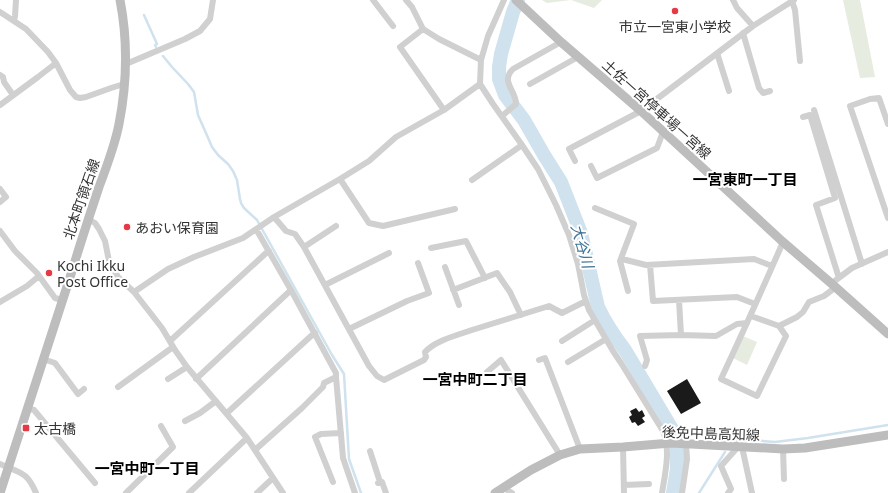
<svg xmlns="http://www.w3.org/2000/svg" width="888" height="493" font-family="'Noto Sans','Noto Sans JP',sans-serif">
<rect width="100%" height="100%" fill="#fff"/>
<path fill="#e6ecdf" d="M542,0H602L594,8L571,0L547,3Z
M843,0H860L875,77L860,78Z
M743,336L757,342L747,365L733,358Z"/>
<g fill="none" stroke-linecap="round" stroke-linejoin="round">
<path stroke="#cfe2ee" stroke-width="2.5" d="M144,15L157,44L155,45L156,47
M163,56L172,67L188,84L194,92L198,115L209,140L212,147L218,155L228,164L233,171L237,180L240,199L241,203L244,208L257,220L332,355L344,374L349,459L361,493
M737,441L739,439L775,442L808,438L888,425
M699,493L725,452"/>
<path stroke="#cfe2ee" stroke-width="14" d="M518,0L513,12L501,54L499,67V79L505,95L524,120L544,155L561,182L581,233L598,307C605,322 615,337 625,350L672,429L677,439V469L673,493"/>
</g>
<path fill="#1a1a1a" d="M687,379L701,403L681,414L667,391Z
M636,408L639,412L642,410L645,416L642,418L645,422L638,426L635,422L632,423L629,417L632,415L630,411Z"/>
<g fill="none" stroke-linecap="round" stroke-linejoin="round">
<path stroke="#d0d0d0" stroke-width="6" d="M373,0L393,26
M406,0L412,7L423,29L439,39L481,60
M504,0L488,36L481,60L480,84L493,104L522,145L538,169L556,205L569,235L578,264L584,295L589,310L613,351L621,363L663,431C671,449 665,474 662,493
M733,0L737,8L753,26
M792,1L795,10L800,61
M0,12L26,29L48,52L56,63L70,90L76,97L80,98L86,97L111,88L124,84
M14,21L15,16L16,0
M423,29L400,47L444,110
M743,33L759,88L763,93L770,91
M717,53L729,91
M126,64L185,39L200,31L210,19L213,0
M0,75L3,77L4,82L13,95
M530,84L578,57
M0,105L38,77L56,63
M814,110L862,264
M502,116L516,104C516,90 500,82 513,69L561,42
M803,117L810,115L835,198L816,205L839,278
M888,124L879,98L870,99L850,106L888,218
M575,161L569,149L641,111L753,26L794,0
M591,166L597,178L657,148L663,132
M340,179L369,223L383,226L455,209
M472,180L522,145
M0,189L6,197L0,202
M595,208L634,224L620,261L628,291
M274,217L340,179L369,161L396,137L444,110L480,84
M88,219L95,223L99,229L105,241L109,261L118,277L134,292L162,328L175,350L187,367L247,438L283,493
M0,231L15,251L37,273L55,298L62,300
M304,247L336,226
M431,248L466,241L485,278
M622,259L646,265L754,259L772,266
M650,265L653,301L737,297L755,304
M445,267L459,305
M836,280L852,268L888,252
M325,285L389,253
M453,290L497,273L510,292L521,315
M134,292L168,269L194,257L243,238L274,217L286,231L295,234L304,247L369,366L377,376L384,380L424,360L426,357L425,352C436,340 458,335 472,330C498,322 523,314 549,306L562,313L586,301
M679,300L681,335
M0,302L27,286L39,276
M751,316L779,326L786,336L757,396L721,379C742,334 763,288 783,242
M779,326L797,317L803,312L809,302L824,296L836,287
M349,329L407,301L429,293L418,263
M170,341L265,254L269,251
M562,341L595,320
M43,359L55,363L78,394L84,389
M539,360L545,358L580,449
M568,362L606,339
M645,366L647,360L640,336L681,335L716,336L737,324L747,323
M487,372L501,360L560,455
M336,377L343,458L355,493
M168,379L187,367
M196,379L291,290
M118,387L173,347
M27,408L34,410L95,483
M227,413L311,336L315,333
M185,421L200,413L216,401
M623,447L624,493
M742,447L752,493
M783,449L784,479
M255,450L302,408L323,387L324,383L336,377V373L291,290L256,229
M370,451L380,482
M0,464C20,473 27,471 36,493
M333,482L315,437L321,434L341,433
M378,483L382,482L386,493
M624,485L649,484
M504,488L512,493
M126,493L173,447L161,426
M189,493L247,438
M257,493L273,478
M682,493L687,459L686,444
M728,493L731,489L721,466L738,447"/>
<path stroke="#bdbdbd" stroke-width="9" d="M516,0L561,42L641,111L783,242L832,284L888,334
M0,493C24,418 48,343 73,268C81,241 90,214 99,187C107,166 115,145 119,124C127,83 128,41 120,0
M495,493L531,470L560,455L580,449L623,447L671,443L691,444L783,449L805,448L888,435"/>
</g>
<g fill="#e63946" stroke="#fff" stroke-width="1.5">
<circle cx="675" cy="11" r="4"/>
<circle cx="127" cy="227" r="4"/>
<circle cx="49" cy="273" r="4"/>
<rect x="22" y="424" width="8" height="8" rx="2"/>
</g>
<g text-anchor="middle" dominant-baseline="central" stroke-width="4" stroke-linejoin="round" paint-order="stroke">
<g font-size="14" fill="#333" stroke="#fff" text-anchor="start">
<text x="675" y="26" text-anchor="middle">市立一宮東小学校</text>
<text x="135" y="227">あおい保育園</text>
<text x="57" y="265">Kochi Ikku<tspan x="57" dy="16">Post Office</tspan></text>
<text x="34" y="428">太古橋</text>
</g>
<g font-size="14" fill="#333" stroke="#fff">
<text transform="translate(657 109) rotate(42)">土佐一宮停車場一宮線</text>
<text transform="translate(81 199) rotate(-71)">北本町領石線</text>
<text transform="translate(711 433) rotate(2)">後免中島高知線</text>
</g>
<g font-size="15" font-weight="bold" fill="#000" stroke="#fff">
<text x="745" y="179">一宮東町一丁目</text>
<text x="475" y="379">一宮中町二丁目</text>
<text x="147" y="468">一宮中町一丁目</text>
</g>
<g font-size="15" font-style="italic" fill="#3f7597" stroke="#fff">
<text transform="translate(583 246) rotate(74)">大谷川</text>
</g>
</g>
</svg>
